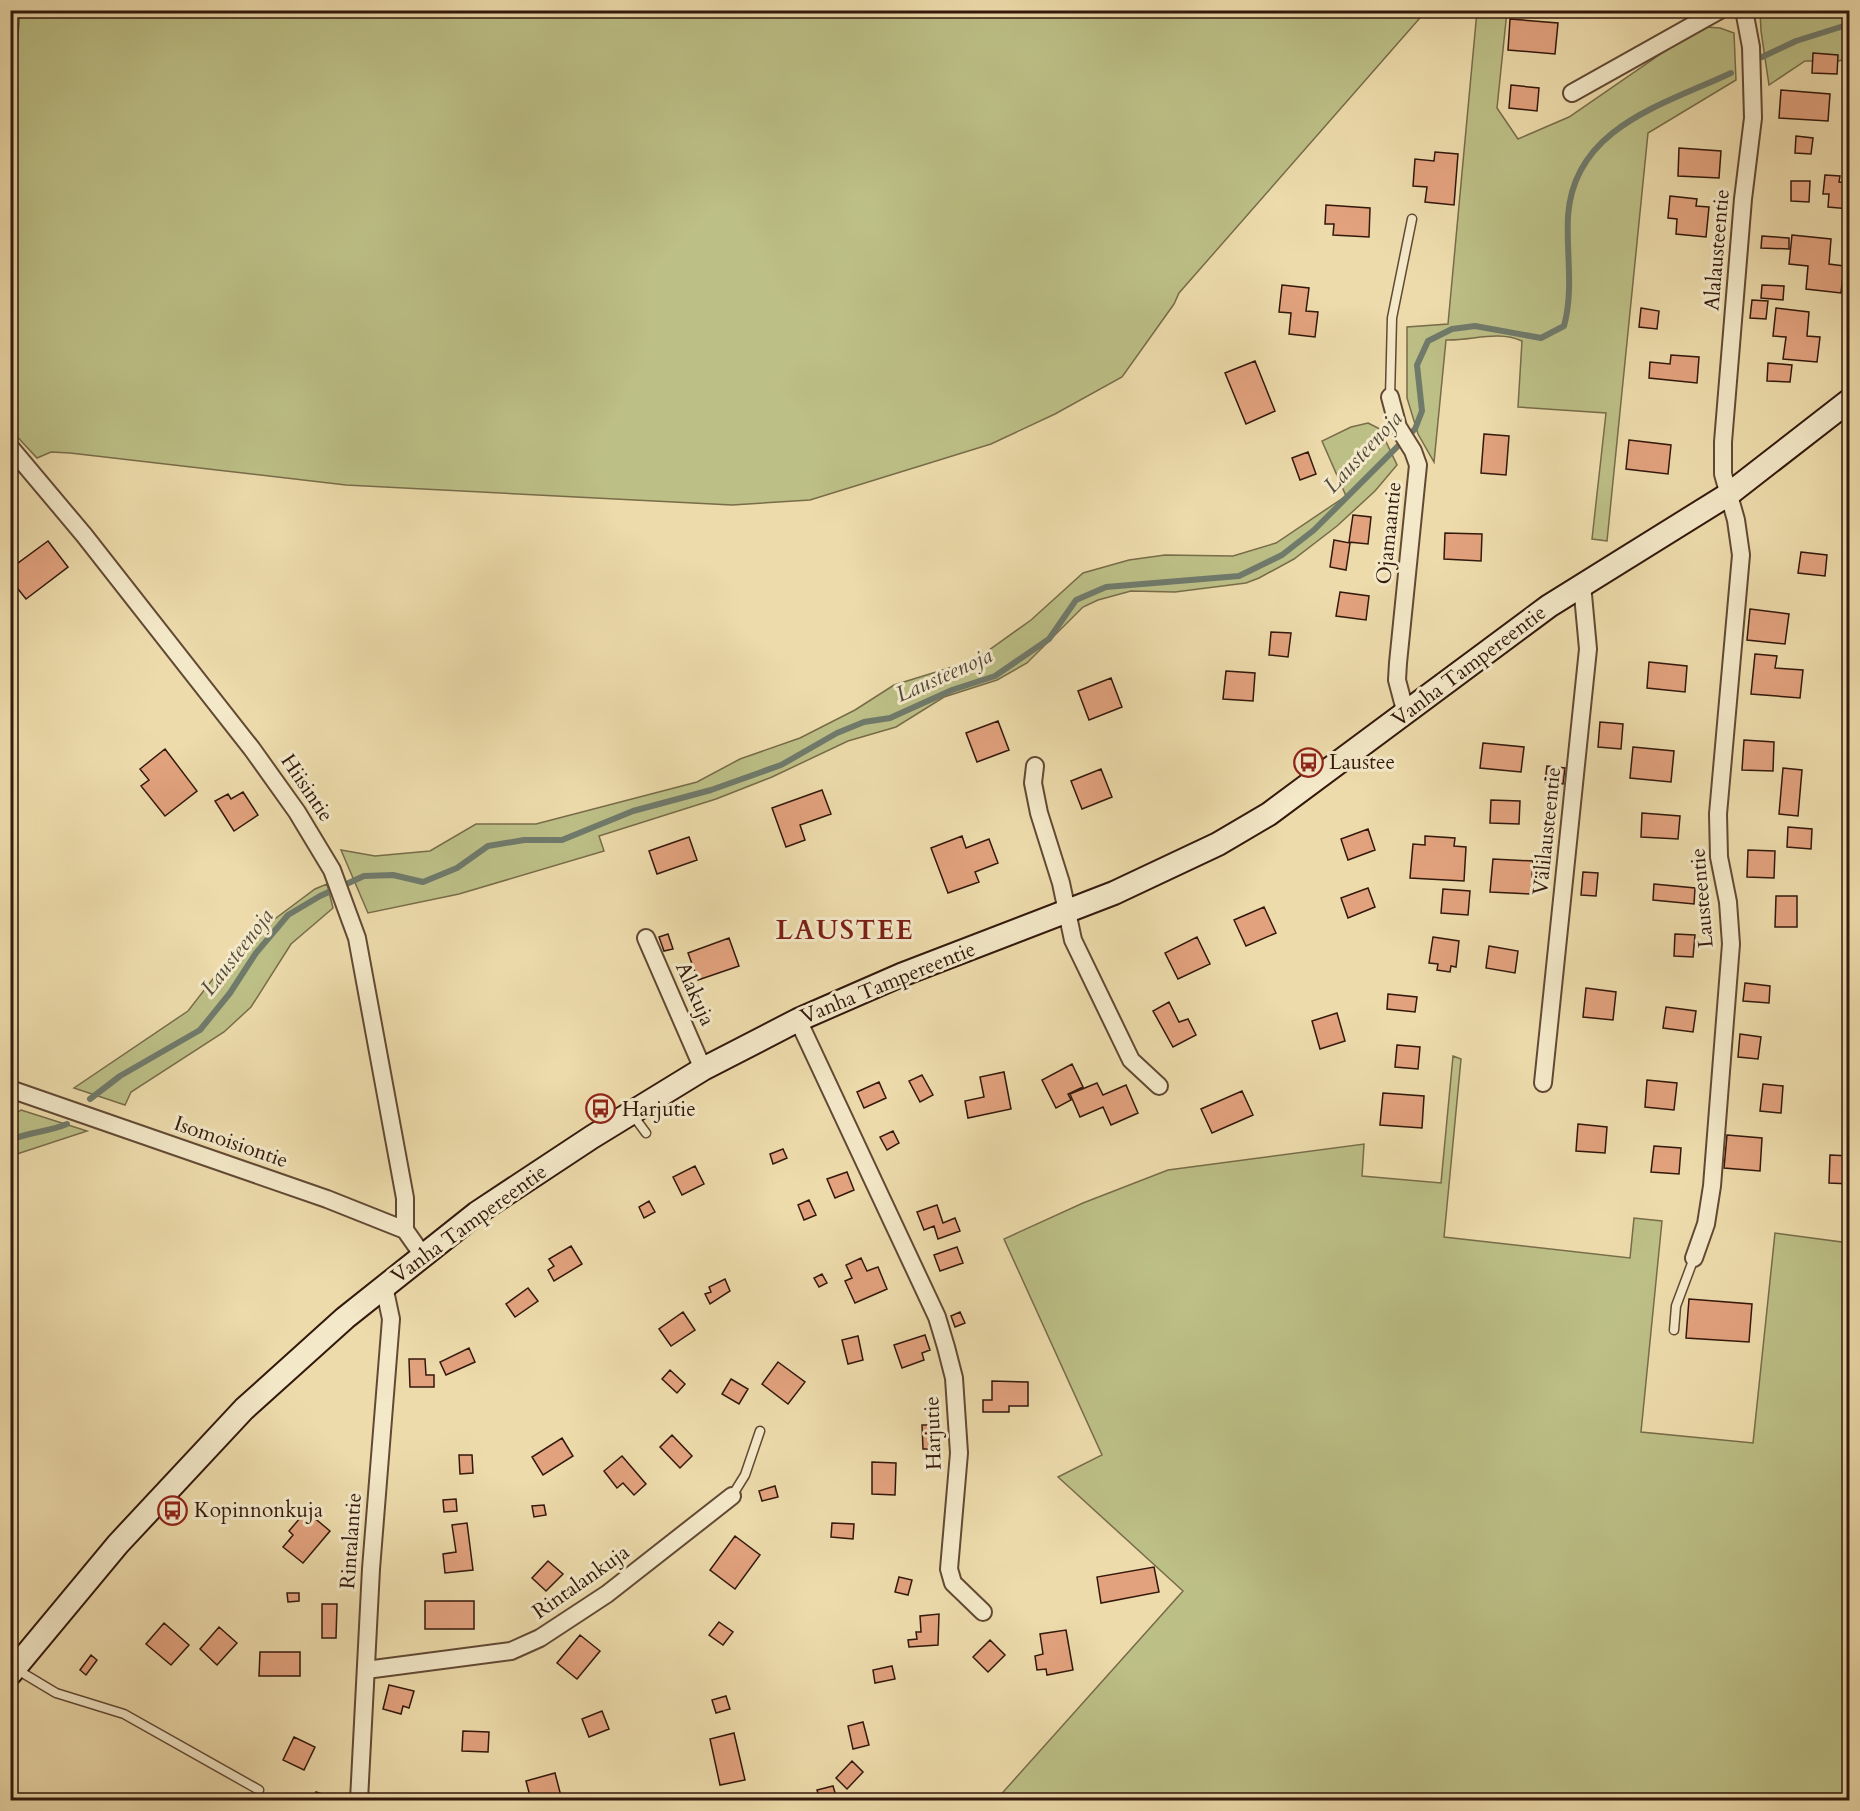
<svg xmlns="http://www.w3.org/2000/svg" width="1860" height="1811" font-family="Cardo,serif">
<rect width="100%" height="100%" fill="#eddbab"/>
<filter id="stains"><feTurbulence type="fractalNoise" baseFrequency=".00333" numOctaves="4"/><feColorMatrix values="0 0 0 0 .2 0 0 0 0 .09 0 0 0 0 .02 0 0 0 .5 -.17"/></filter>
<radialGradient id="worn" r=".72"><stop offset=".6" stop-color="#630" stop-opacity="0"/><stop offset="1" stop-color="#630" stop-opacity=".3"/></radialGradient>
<path fill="#bcbf86" stroke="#786c49" stroke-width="1.5" d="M20,11V10L1426,11L1179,293L1174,304L1122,377L1055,414L991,444L810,500L732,505L346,485L70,453L51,452L37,458L10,429V131Z
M1477,11H1507L1497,108L1518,139L1569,117L1684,38L1706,27L1720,28L1734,33L1736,80L1648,133L1607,541L1592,539L1606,413L1518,407L1522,341C1497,330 1472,341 1446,340L1434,462L1418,434L1407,398V327L1448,324Z
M1760,11H1849V57L1839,61H1805L1769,85L1761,31Z
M1368,423L1380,429L1397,465L1375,491L1337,526L1294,559L1259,578L1246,583L1175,592L1131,591L1098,600L1083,607L1027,663L997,680L944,697L896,727L848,741L772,777L716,799L599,836L604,851L459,894L368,913L341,850L375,856L430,851L476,824H536L697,782L740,759L800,738L855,710L894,685L975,660L1031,620L1083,573L1129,560L1165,555L1233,556L1276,543L1346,496L1322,441L1351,427Z
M327,884L333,908L291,944L251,1007L224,1032L131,1092L125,1105L74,1088L188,1011L261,917L272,921L315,889Z
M1453,1056L1461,1059L1444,1237L1630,1258L1634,1218L1662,1221L1641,1432L1753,1443L1775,1233L1849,1243V1800H996L1183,1591L1058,1477L1102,1455L1004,1239L1083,1203L1168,1170L1364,1144L1362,1176L1441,1183Z
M21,1110L87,1131L11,1156V1117Z"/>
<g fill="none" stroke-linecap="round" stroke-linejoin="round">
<path stroke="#707a6b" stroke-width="6" d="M1762,57L1796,41L1850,24
M90,1099L120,1076L200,1030L230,993L256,953L288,915L320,896L364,876L393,875L423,882L457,868L488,846L524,840H562L633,811L711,790L781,765L837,733L864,722L890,718L952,690L995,676L1049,639L1076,600L1106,587L1239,576L1282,555L1314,530L1415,429L1422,411L1417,365L1428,341L1452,329L1475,326L1541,338L1564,326C1574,289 1566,253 1568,216C1574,127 1663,105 1731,73
M10,1140C29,1132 48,1132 67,1124"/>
</g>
<path fill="#e2a27e" stroke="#33180c" stroke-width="1.5" d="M1510,19L1558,23L1555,54L1508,50Z
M1813,53L1838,55L1837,74L1812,73Z
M1511,85L1539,88L1537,111L1509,108Z
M1781,90L1830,94L1828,121L1779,118Z
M1796,136L1813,138L1811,154L1795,153Z
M1679,148L1721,151L1719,178L1678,176Z
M1435,152L1458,154L1454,205L1425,202L1427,187L1413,186L1415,159L1434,161Z
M1825,175L1840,176L1839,182L1850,183V209L1828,207L1829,194H1823Z
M1791,181H1810L1809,202L1791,201Z
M1670,196L1697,199L1696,206L1709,207L1706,237L1676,234L1677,219L1668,218Z
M1326,205L1370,208L1369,237L1333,235L1334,224H1325Z
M1792,235L1831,239L1829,264L1844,266L1841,293L1806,289L1808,266L1789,264Z
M1762,236L1789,238V249L1761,248Z
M1282,285L1309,288L1306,311L1318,312L1315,337L1289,334L1291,313L1279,312Z
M1762,285L1784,286L1783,300L1761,298Z
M1752,300L1768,301L1766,319L1750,318Z
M1641,308L1659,311L1657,329L1639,327Z
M1776,308L1809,312L1807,336L1820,337L1817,362L1783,359L1786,337L1773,336Z
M1671,355L1699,357L1697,383L1649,378L1650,362L1670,364Z
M1255,361L1275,411L1246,424L1225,373Z
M1768,363L1792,365L1790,382L1767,381Z
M1484,434L1509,436L1506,475L1481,473Z
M1629,440L1671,445L1668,474L1626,469Z
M1308,452L1316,474L1300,480L1292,458Z
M1353,515L1371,517L1368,544L1349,542Z
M1445,533L1482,534L1481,561L1444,559Z
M1334,540L1350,543L1346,570L1330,567Z
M48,541L68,567L26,599L10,579V569Z
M1801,552L1827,555L1825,576L1798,573Z
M1340,592L1369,596L1366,620L1336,616Z
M1750,609L1789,614L1785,644L1747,640Z
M1271,632L1291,633L1288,657L1269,655Z
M1755,654L1777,656L1775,668L1803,670L1800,698L1751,694Z
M1649,662L1687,666L1685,692L1647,688Z
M1226,671L1255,673L1253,701L1223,699Z
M1111,678L1122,707L1089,720L1078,691Z
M998,721L1009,750L977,762L966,733Z
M1600,722L1623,724L1621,749L1598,747Z
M1744,740L1774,742L1773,771L1742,770Z
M1483,743L1524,747L1521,772L1480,768Z
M1633,747L1674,751L1671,782L1630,778Z
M165,749L197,791L165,816L141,786L149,780L140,769Z
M1547,766L1565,768L1563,784L1545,782Z
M1783,768L1802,770L1798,816L1779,814Z
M1101,769L1112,797L1082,809L1071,781Z
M822,790L831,814L800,825L805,840L786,847L772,808Z
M243,792L258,815L234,831L215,801L228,794L231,799Z
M1491,800L1520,801L1519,824L1490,823Z
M1642,813L1680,816L1678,839L1641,837Z
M1788,827L1812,829L1811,849L1787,847Z
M1368,829L1375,850L1348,860L1341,839Z
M962,836L966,848L989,839L998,863L975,872L979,882L948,893L931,848Z
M1425,836L1455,838L1454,846L1466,847L1464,881L1410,878L1413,844L1425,845Z
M689,837L697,860L657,874L649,851Z
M1748,850L1775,851L1774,878L1747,877Z
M1493,859L1533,861L1531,894L1490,892Z
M1583,872L1598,873L1596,896L1581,895Z
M1654,884L1695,888L1694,904L1653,900Z
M1368,888L1375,907L1348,918L1341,898Z
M1443,889L1470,891L1468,915L1441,913Z
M1776,896H1797V927H1775Z
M1264,907L1276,933L1246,946L1234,920Z
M668,934L673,949L664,951L659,937Z
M1675,934L1695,935L1693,957L1674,956Z
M1197,937L1210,964L1178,979L1165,953Z
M1433,937L1459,941L1456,967L1451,966L1450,972L1437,970L1438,964L1429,963Z
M729,938L739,966L698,980L688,953Z
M1489,946L1518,951L1515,973L1486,968Z
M1745,983L1770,986L1769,1003L1743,1001Z
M1586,988L1616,992L1613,1020L1583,1017Z
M1388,994L1417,997L1415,1012L1387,1009Z
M1169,1002L1179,1022L1188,1019L1196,1035L1173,1047L1153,1011Z
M1666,1007L1696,1011L1693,1032L1663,1028Z
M1337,1013L1345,1041L1320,1049L1312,1021Z
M1740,1034L1761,1037L1758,1059L1738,1057Z
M1397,1045L1420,1047L1418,1069L1395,1067Z
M1072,1064L1083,1087L1068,1094L1071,1100L1056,1108L1042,1080Z
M1004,1072L1011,1109L968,1118L965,1101L984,1097L980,1077Z
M922,1075L933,1095L920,1102L909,1081Z
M1647,1080L1677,1083L1674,1110L1645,1107Z
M879,1082L886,1098L864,1108L857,1092Z
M1097,1083L1103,1095L1126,1085L1138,1113L1111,1125L1103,1107L1080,1117L1070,1094Z
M1763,1084L1783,1086L1781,1113L1760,1111Z
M1242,1091L1253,1115L1212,1133L1201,1109Z
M1383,1093L1424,1096L1422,1128L1380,1125Z
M1578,1124L1607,1127L1605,1153L1576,1151Z
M893,1131L899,1143L887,1150L880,1137Z
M1727,1135L1762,1138L1760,1171L1724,1168Z
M1654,1146L1681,1148L1679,1174L1651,1172Z
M783,1149L787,1158L773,1164L770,1154Z
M1830,1155L1850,1156V1184L1829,1183Z
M695,1166L704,1184L682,1195L673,1177Z
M847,1172L854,1190L835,1198L827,1179Z
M809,1200L816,1215L804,1220L798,1205Z
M649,1201L655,1212L644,1218L639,1207Z
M937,1205L943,1223L955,1218L960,1231L938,1239L934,1226L924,1230L917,1212Z
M571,1246L582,1264L554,1281L548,1270L554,1266L549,1259Z
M957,1247L963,1263L940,1271L934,1255Z
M861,1258L867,1271L878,1267L887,1289L855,1303L845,1281L852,1278L846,1265Z
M822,1274L827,1283L819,1287L814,1278Z
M725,1279L730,1291L710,1304L705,1294L711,1292L709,1287Z
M528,1288L538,1301L515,1317L506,1304Z
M1689,1299L1752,1304L1749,1342L1686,1338Z
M683,1312L695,1330L671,1346L659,1329Z
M960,1312L965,1323L955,1327L951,1316Z
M925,1335L930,1350L922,1353L924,1360L902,1368L894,1345Z
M858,1336L863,1360L848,1364L842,1340Z
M469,1348L475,1362L446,1375L440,1362Z
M409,1359H425L426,1375H434V1387H410Z
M778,1362L805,1382L788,1404L762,1384Z
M670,1370L685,1384L677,1393L662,1379Z
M731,1379L748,1389L739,1404L722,1394Z
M992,1381L1028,1382V1406H1009V1412H983V1400H992Z
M922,1425H937L938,1449H923Z
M672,1435L692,1456L680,1468L660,1447Z
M562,1438L573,1456L543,1475L532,1457Z
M459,1455H472L473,1473L460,1474Z
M622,1456L646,1484L634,1495L623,1483L617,1488L604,1471Z
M872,1462L896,1463L895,1495L872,1494Z
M775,1486L778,1497L762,1501L759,1491Z
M456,1499L457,1511L444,1512L443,1500Z
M544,1505L546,1515L534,1517L532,1506Z
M306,1511L330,1531L303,1563L283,1547L293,1535L289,1531Z
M467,1523L473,1570L445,1573L443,1554L456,1552L452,1525Z
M832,1523L854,1524L853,1539L831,1537Z
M735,1536L760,1555L735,1589L710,1570Z
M548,1561L563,1574L546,1591L532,1578Z
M1154,1567L1159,1592L1101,1603L1097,1577Z
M899,1577L912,1580L908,1595L895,1592Z
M287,1593H299V1601L288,1602Z
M425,1601H474V1629H425Z
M322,1604H337L336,1638H322Z
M939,1614L938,1645L909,1647L908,1640L917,1639L916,1632H921L920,1616Z
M719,1622L733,1632L723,1645L709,1635Z
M164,1623L189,1645L171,1665L146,1644Z
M219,1627L237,1643L217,1665L200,1649Z
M1066,1630L1073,1670L1047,1675L1046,1669L1037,1670L1035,1656L1043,1654L1040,1634Z
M580,1635L600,1651L577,1679L557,1663Z
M990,1640L1005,1655L988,1672L973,1657Z
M260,1652H300V1676H259Z
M91,1655L97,1660L86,1675L80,1670Z
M892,1666L895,1679L875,1683L873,1670Z
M389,1685L414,1691L409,1708L403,1706L401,1714L383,1709Z
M726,1696L730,1709L716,1713L712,1700Z
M602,1711L609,1729L589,1737L582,1719Z
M863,1722L869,1745L853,1749L848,1726Z
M463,1731L489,1732L488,1752L462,1751Z
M734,1733L745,1780L720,1785L710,1739Z
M294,1737L315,1747L304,1770L283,1760Z
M852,1761L863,1772L847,1789L836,1778Z
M555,1773L562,1800H531L526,1781Z
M833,1786L837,1799L820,1800L817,1790Z
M316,1792L341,1800H313Z
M476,1795L478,1800H455Z"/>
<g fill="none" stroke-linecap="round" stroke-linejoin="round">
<defs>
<path id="service" d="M1390,397L1392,318L1412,219
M632,1114L646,1133
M1674,1330L1676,1306L1694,1258
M732,1496L745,1475L760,1431
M16,1669L56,1693L124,1714L259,1790"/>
<path id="minor" d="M1572,93L1720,10
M1390,397L1398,427L1413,451L1418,465L1398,663L1397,680L1406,714
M10,447L84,535L252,749L297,812L332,870L357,938L405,1198V1230
M1035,766L1033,783L1039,813L1061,883L1073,940L1131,1060L1159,1086
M646,938L703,1069
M798,1020L937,1317L946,1347L954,1378L959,1453L949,1569L953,1583L983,1612
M1543,1083L1588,649L1582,584
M10,1089L327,1199L405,1230L424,1257
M1694,1258L1706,1224L1712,1186L1731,944L1728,902L1719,857L1718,814L1741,555L1736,520L1723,474V442L1743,199L1753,118L1751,47L1744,10
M366,1670L511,1651L540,1638L607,1594L732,1496
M359,1800L371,1569L391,1319L384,1286"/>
<path id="secondary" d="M10,1674L118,1544L244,1409L345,1318L477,1213L592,1137L703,1069L798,1020L901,975L1114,893L1218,844L1269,814L1549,606L1729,494L1850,400"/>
</defs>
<use href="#service" stroke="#624934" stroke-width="11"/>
<use href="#minor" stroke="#624934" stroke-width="20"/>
<use href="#secondary" stroke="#33180c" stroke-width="26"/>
<use href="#service" stroke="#f3e8c8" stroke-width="8"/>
<use href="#minor" stroke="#f3e8c8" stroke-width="16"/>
<use href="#secondary" stroke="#f3e8c8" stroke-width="22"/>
</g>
<defs>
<symbol id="bus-ring" viewBox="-11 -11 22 22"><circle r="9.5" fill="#f3e8c8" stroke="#8f2418" stroke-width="1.5"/><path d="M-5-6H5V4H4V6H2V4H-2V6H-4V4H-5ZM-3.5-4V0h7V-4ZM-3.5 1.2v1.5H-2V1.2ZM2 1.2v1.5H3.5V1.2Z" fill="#8f2418"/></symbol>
</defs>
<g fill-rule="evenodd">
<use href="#bus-ring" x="1292" y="746" width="33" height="33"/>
<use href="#bus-ring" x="584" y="1092" width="33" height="33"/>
<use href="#bus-ring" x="156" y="1494" width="33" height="33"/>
</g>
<g text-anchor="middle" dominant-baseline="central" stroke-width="6" stroke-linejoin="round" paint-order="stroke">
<g font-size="21" fill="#33180c" stroke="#f3e8c8">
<text transform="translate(1717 250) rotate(-85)">Alalausteentie</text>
<text transform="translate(1389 533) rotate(-84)">Ojamaantie</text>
<text transform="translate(1469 666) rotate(-37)">Vanha Tampereentie</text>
<text transform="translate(307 788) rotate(56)">Hiisintie</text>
<text transform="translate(1547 831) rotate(-84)">Välilausteentie</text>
<text transform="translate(1702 898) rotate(-95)">Lausteentie</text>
<text transform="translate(888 983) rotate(-22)">Vanha Tampereentie</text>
<text transform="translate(695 994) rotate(66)">Alakuja</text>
<text transform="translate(231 1142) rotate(19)">Isomoisiontie</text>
<text transform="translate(469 1224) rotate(-36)">Vanha Tampereentie</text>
<text transform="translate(933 1433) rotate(-92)">Harjutie</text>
<text transform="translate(351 1541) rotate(-86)">Rintalantie</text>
<text transform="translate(581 1582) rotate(-35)">Rintalankuja</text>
</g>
<g font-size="21" fill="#33180c" stroke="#f3e8c8" text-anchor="start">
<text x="1329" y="762">Laustee</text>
<text x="622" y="1109">Harjutie</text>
<text x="194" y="1510">Kopinnonkuja</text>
</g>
<g font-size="22" font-style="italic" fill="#52493c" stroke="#f3e8c8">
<text transform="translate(1363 452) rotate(-47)">Lausteenoja</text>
<text transform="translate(944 675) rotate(-24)">Lausteenoja</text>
<text transform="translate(237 952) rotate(-52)">Lausteenoja</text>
</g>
<g font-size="27" font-weight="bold" letter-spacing="1.5" fill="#7a1f14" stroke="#f3e8c8">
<text x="845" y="930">LAUSTEE</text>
</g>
</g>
<rect width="1860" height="1811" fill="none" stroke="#eddbab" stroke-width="36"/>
<rect x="12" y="12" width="1836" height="1787" fill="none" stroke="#33180c" stroke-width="3"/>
<rect x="18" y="18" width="1824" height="1775" fill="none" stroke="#33180c" stroke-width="1.5"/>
<rect width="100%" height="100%" filter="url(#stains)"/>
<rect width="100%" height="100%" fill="url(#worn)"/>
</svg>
